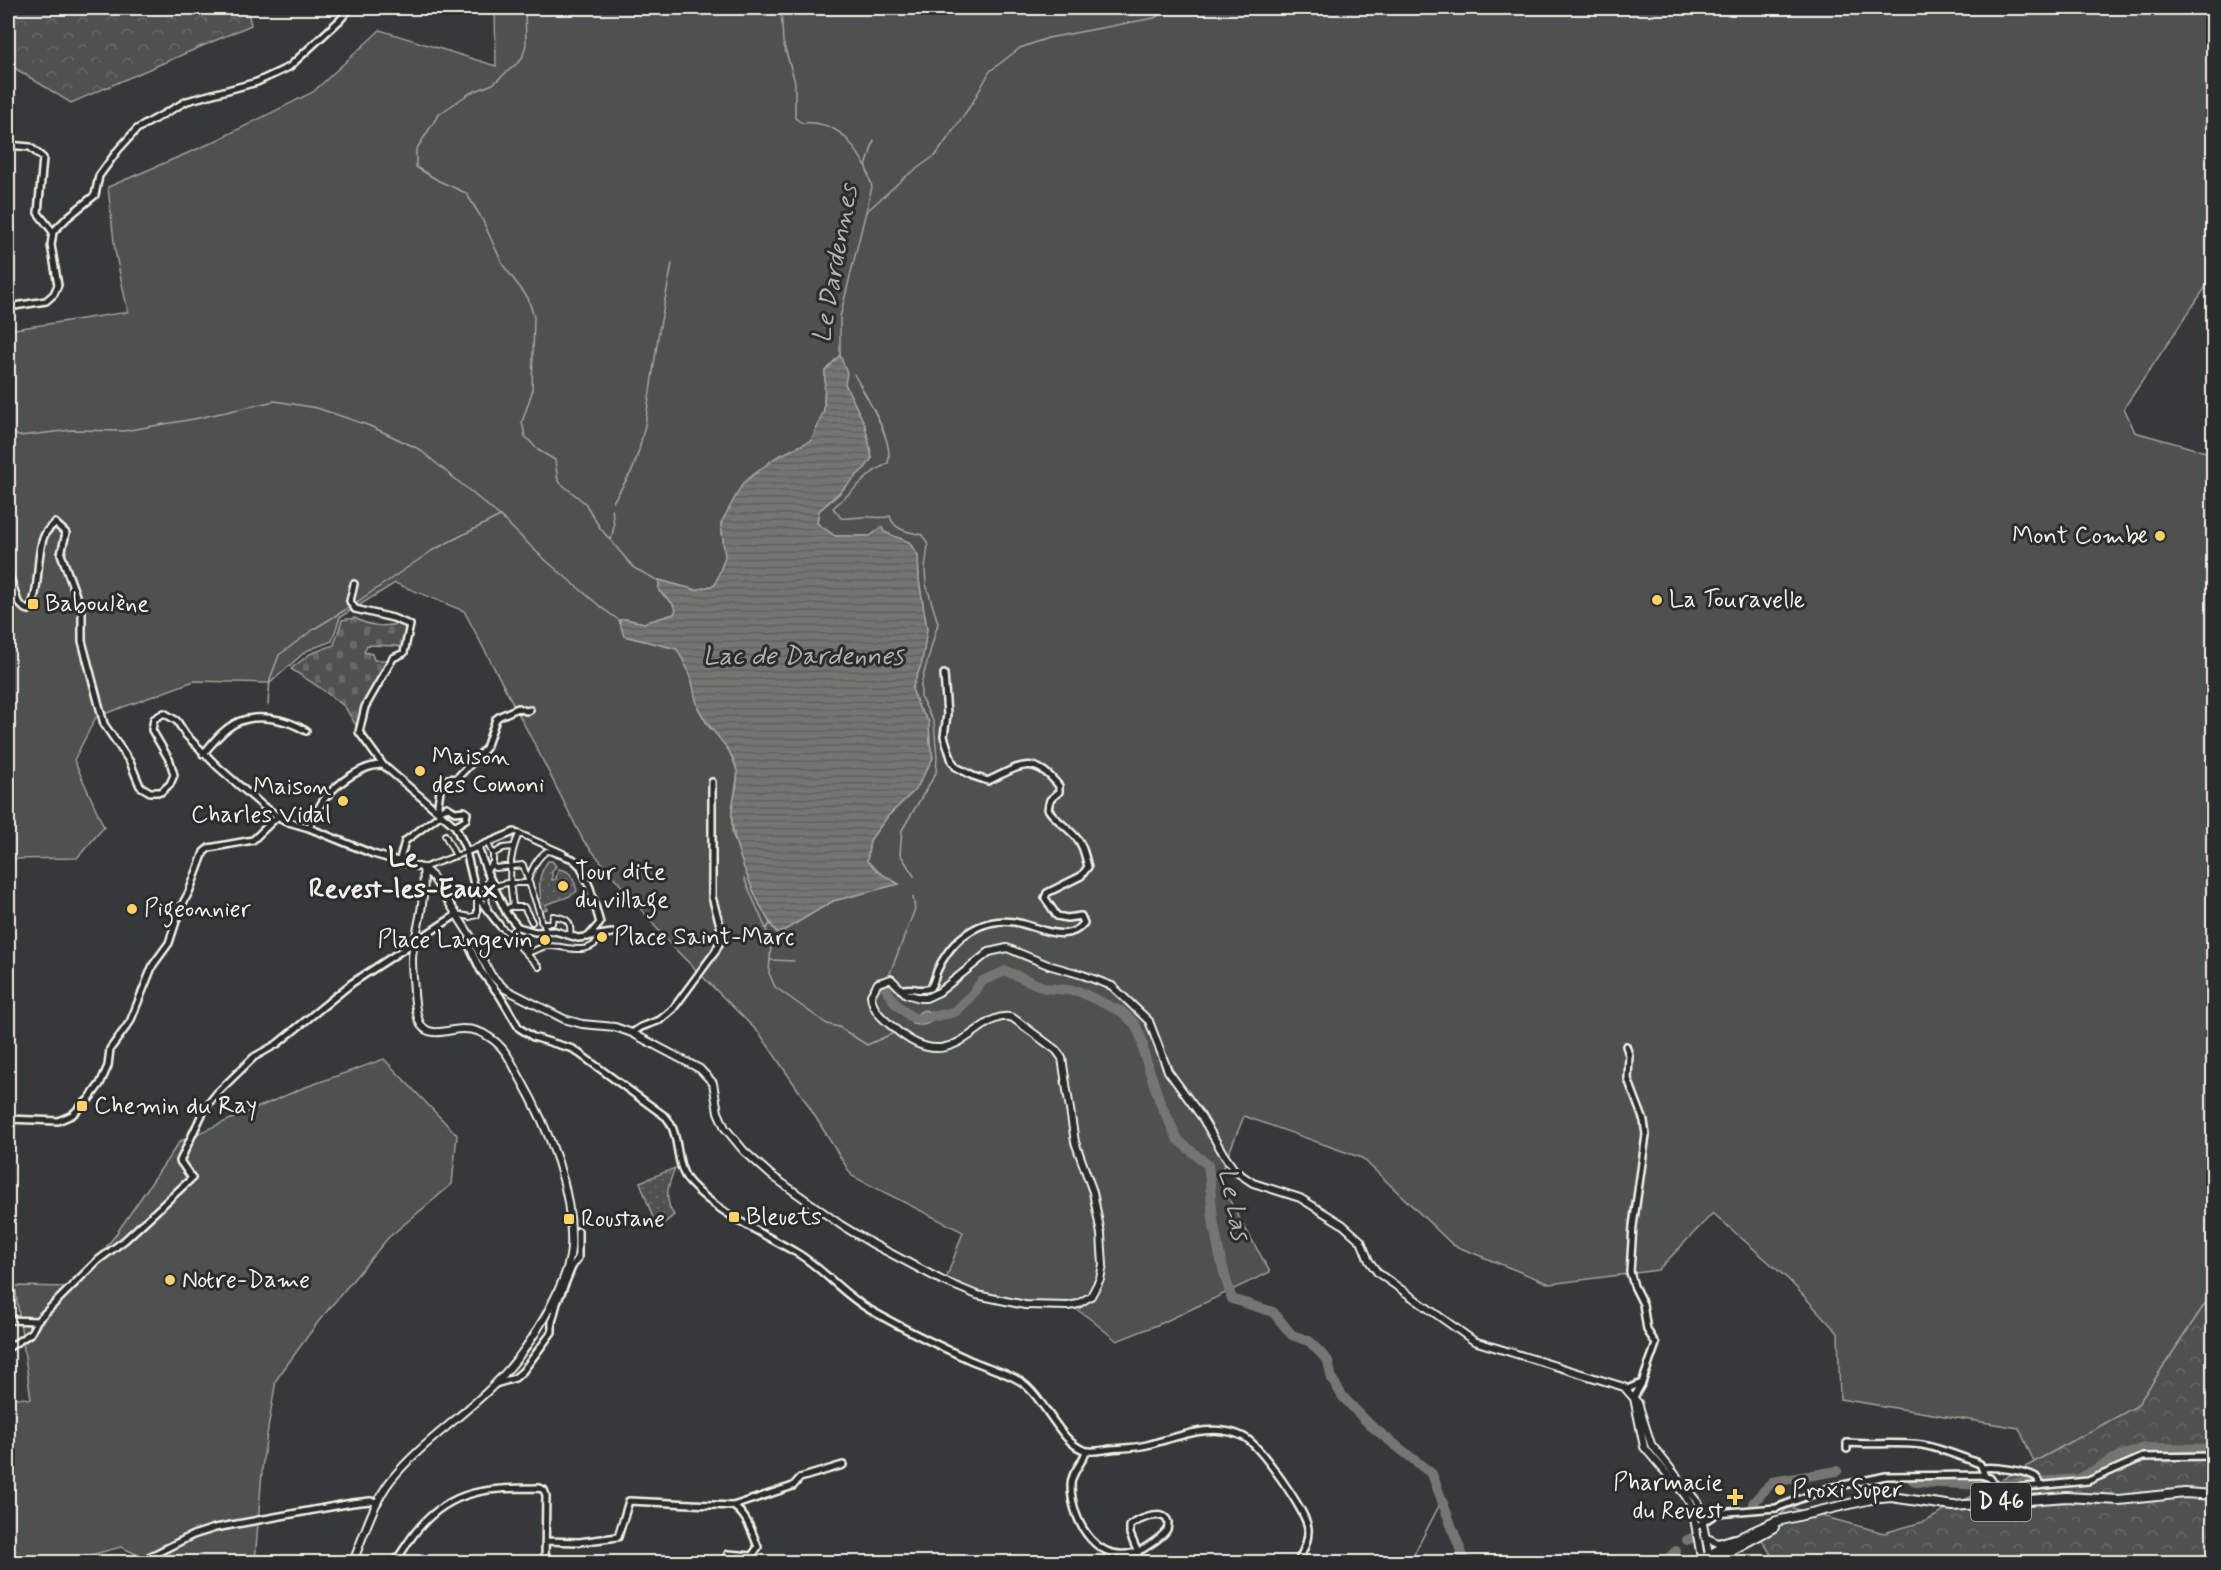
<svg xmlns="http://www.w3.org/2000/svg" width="2221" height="1570" font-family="Mynerve,sans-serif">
<defs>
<pattern id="forest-crowns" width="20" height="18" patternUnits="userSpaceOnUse" patternTransform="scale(1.5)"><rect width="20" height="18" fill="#4e514f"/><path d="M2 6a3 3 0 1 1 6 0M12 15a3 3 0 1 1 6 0" fill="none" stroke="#686a68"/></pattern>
<pattern id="cemetery-stones" width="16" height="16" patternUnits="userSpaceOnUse" patternTransform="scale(1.5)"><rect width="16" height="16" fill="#4e514f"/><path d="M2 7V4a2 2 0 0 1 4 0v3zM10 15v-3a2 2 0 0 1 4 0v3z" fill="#686a68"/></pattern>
<pattern id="park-dots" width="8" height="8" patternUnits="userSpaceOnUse" patternTransform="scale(1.5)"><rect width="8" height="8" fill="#4e514f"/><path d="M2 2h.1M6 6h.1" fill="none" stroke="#686a68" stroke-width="1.8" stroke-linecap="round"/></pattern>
<pattern id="water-rules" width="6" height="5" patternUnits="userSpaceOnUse" patternTransform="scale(1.5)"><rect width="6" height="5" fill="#757572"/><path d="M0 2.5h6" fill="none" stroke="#5f5e5c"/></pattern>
</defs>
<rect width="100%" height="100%" fill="#363939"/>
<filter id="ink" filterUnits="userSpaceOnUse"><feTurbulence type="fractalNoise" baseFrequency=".0167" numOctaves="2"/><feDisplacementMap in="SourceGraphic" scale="12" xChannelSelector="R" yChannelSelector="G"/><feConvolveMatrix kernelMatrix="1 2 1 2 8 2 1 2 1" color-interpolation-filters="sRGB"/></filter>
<g filter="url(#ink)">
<path fill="#4e514f" stroke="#a1a19c" stroke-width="1.5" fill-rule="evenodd" d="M495,8H2213V280L2209,282L2124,408L2135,432L2213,454V1292L2137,1406L2034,1462L2019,1428L1840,1399L1838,1333L1789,1280L1713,1213L1658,1270L1550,1284L1453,1245L1362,1158L1244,1116L1218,1180L1270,1272L1162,1323L1117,1341L1089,1318L1070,1305L1019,1304L945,1282L963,1232L852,1176L803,1097L760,1034L669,943L583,840L536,747L464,611L395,583L340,617L332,641L306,651L270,683L194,681L96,717L74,760L104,827L77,858L8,859V330L128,312L115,251L108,187L209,144L313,92L380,30L496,66ZM840,355L845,384L865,425L872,458L839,494L819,511L817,523L835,536H870L884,532L909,542L918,556L919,580L927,628L922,662L912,689L919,708L929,722L930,744L933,758L916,789L888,816L870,840L867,861L880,873L898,884L833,901L778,934L770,924L748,876L732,833V811L738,772L726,743L709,727L698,708L691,676L677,649L624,636L625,619L644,623L674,614L676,610L672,603L659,591V580L696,590L715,585L725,557L721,523L730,509L775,458L812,440L824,410L825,371Z
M384,1059L457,1135L452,1184L388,1238L318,1322L276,1380L263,1459L255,1562H154L121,1547L63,1562H26L8,1557V1397L31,1399L15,1286L75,1287L114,1237L180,1141L303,1088Z"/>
<path fill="url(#forest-crowns)" stroke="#a1a19c" stroke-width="1.5" d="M8,8H247L251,25L71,103L8,64Z
M2213,1292V1562H1776L1758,1534L1789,1507L1884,1533L1926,1521L2137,1406Z"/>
<path fill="url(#cemetery-stones)" stroke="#a1a19c" stroke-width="1.5" d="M355,618C368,626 385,628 400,623L407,628L404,648L396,646L367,645L364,652L372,654L374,660H389L363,707L357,727L345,707L319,687L291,669L310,654L334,645L342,620Z"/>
<path fill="url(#park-dots)" stroke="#a1a19c" stroke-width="1.5" d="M548,861H552L556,866L552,872V880L556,879L558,869C572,870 574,879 577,891C569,899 556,900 545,905L547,909L540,911L535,901L541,898C538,882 539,874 548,861Z
M675,1168C668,1185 663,1199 674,1215L657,1229L640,1182Z"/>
<path fill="url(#water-rules)" stroke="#a8a7a1" stroke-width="1.5" d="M840,355L847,373L845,384L865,425L872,458L866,467L819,511L817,523L835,536H870L882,527L884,532L909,542L918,556L919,580L927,629L922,662L912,689L919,708L929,722L930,744L933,758L916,789L888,816L870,840L867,861L880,873L899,884L833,901L778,934C758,909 730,843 732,811C732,798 740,783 737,771C732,745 709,732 699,709C695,700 694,688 691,678C688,668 682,659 677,649L624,636L619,620L625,619L644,623L674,614L676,610L672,603L659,591V580L696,590L715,585L725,557L721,523L743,483L775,458L812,440L824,410L825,371Z
M924,1010L934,1013L935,1016C931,1026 921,1026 912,1024L911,1017Z"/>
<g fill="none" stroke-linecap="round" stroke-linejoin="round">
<path stroke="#a8a7a1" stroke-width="1.5" d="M525,8L526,44L522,59L493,84L470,93L439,114L416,150V167L439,181L466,193L481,217L503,265L528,298L534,317L532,392L522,422L525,436L538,450L555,460L558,481L585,503L600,528L634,568L659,581
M781,8L783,42L795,82V118L802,123C835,120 850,139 865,165
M866,212L905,177L936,155L973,102L990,71L1020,48L1048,38L1154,18L1171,8
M840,356V317L872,187L866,167L874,140
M854,374C865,395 895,441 888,463L873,472L833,508L841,518C851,519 861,516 871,517C880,517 881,519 890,516C894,531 909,532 923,535L928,545L925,569L926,584L938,623L921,684V698L934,723L937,758L936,773L902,830L900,854L914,876
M8,433L20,436L72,430L124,431L194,419L275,401L317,408L370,426L419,449L500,516L543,558L602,608L620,621
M613,502L633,469L639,450L645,425L659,331L672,264
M611,541L614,526L612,509
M354,604L433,550L500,516
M268,705L270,679L279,655L314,629L350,607
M744,878L766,929
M771,923L766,929L771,945L769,973L775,987L827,1024L839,1027L867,1045L894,1033
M771,960L794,961
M890,973L915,909L913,897
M1410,1562L1442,1500"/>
<path stroke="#757572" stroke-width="10" d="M884,986L896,1004L911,1017L922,1019L955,1012L970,997L982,981L1006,971L1045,988L1078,991L1122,1012L1135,1024L1142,1040L1144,1054L1160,1102L1178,1140L1208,1165C1211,1185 1211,1205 1214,1226C1218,1251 1224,1275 1232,1299L1273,1312L1292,1335L1309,1341L1328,1361L1332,1379L1343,1397L1370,1425L1432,1474L1465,1562
M2146,1448L2214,1449
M1912,1479L1916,1482L1985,1485L2079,1479L2112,1460L2144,1448
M1753,1503L1772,1482L1837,1471
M1687,1540L1694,1537
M1665,1562L1676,1551"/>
<defs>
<path id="pedestrian" d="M518,833L563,853
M445,835L456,856
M493,854L503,848L512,847
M492,865L495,868L523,865C526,876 542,916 541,921
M423,868L466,852
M486,872L493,862V854L488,844
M494,886L507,883H527C531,871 536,858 547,851L554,852
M513,907H524L532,922
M488,909L485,892L489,877
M505,910L513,905C509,880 508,857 519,834
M456,914L470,917L477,915V897
M500,926L530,952C537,950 542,946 549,946C565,946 585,955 597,942L596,936
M546,931L543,923H552L553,916C567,918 572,921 570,936
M509,935L517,926
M521,948L539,967"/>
<path id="minor" d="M8,145L30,147L43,158L38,213L53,232L51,245L58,285L54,294L46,301L8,307
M53,232L68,217L95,195L99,176L118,150L137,129L187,101L257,82L289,67L340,20L350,8
M8,571L18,602L25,609L29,610C41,593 35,554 45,534C47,530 52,526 55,523L66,533L61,554L82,612V641L104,724L130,762L140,786L150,792H161L170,784L174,775L170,761L152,730L154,719L164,713L177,721L186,735L218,767L263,806L285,821L309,828L373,854L423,868
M354,584L350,601L355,609L393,618L410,625L404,653L393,658L365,707L359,732L383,765L455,826L465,847L477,897L500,926
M203,754C213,743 221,731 234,724C255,712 287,719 306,731
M439,811L447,807L455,812L464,811L467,813L466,819L455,826
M439,814L438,804L441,784L448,779L457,778L486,748L496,719L500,716L518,708L526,711L530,710
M309,828C314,818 318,807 325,798C338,783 363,764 383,765
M478,848L487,872L507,914L518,927L535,932L555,931L578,938L612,933
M466,852L514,832
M554,852L573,859L581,867L590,888L600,923L588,937
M399,863L405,841L440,815
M471,937L469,941L470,948L481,971L500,996L519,1028L533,1037L573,1049L666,1117C682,1136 673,1165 691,1184C718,1213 762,1233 797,1253C824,1269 844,1296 872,1311C904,1329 937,1345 970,1360C986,1367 1005,1372 1020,1381C1043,1395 1060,1443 1084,1450C1092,1453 1103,1450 1111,1449C1123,1448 1135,1448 1147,1445C1178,1437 1213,1421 1244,1437C1259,1444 1306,1511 1308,1528C1309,1541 1303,1551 1298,1562
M901,990C910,985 920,993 930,988C934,983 935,977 937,971C942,959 952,945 962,937C977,925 995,919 1014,922C1036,925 1066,946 1084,923L1081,916L1067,918L1057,916L1045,898L1047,893L1081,876L1088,867C1085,856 1083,844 1075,836C1066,826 1055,820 1048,809L1050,800L1059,792V786C1033,753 1020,766 988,781L973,776L956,767L952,761L944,736L947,715L944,674
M632,1033L641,1027L660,1020L673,1009L715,952L721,940L722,932L712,897V782
M1626,1046L1629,1055L1628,1079L1644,1121L1646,1135L1633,1226L1630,1272L1634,1286L1643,1304L1647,1330L1656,1344L1642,1383
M8,1119L58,1121L72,1115L89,1099L100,1084L108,1066L110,1049L130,1022L153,965L169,943L180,909L189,892L204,852L209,848L253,840L278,816
M570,1267H572L578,1258V1231
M8,1320L37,1321
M8,1348L31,1333L37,1321L97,1261L125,1240L192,1178L180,1161L205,1108L217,1093L254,1057L277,1044L352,983L456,915
M495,1384L515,1378L523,1371L552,1332V1322L557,1303L572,1267
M1627,1389L1642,1383L1634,1397
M1847,1449V1443C1872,1445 1896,1442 1922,1445C1938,1448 1965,1458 1980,1464L1985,1476
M1086,1451C1083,1463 1071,1472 1071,1485C1071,1522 1099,1570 1143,1549C1150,1544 1160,1539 1166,1531C1168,1529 1168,1526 1168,1522C1164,1508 1137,1520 1130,1526V1534L1138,1553
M1983,1468C1993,1466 2027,1471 2036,1477C2039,1480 2039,1482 2039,1486
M1972,1505L1978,1498L2004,1489L2088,1481L2143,1457L2214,1456
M1717,1513L1776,1508L1829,1488L1886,1476L1981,1475L1990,1478L1999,1490
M1694,1515L1709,1512L1717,1513L1696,1527
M546,1541L579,1542L618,1537L629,1501L733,1506L793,1486L800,1478L843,1465
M728,1554L752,1556L758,1547C752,1532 747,1515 733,1506
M142,1562L149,1557L193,1535L215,1528L352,1503L370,1501L378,1502
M395,1562C403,1551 410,1538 419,1528C453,1488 491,1488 539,1488L544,1490L546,1495L545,1562"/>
<path id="tertiary" d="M423,868L432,876L471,937L491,975L505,989L564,1019L582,1024L615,1027L632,1033L700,1069L713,1083L718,1112L725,1128L744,1151L771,1175L841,1225L871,1243L941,1280L977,1295L1025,1305L1068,1306L1078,1304L1091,1296L1100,1279L1103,1265L1101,1234L1093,1192L1075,1142L1062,1058L1056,1050L1013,1018C979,1006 956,1083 894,1028C883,1019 872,1010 871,995L878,983L891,979L906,994L920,998H926L939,992L989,952L1007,948L1048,965L1083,975L1112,986L1149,1021L1168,1071L1201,1116L1224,1155L1235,1171L1253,1183L1300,1198L1342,1224L1361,1241L1369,1261L1378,1273L1474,1341L1624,1387L1638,1403L1651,1444L1699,1504L1709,1554L1708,1557
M1634,1398L1644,1447L1684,1494L1692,1507L1701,1557L1706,1559
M1705,1537L1718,1543L1734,1538
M353,1562C364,1535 373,1503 391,1480C421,1443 461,1418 494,1385C519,1360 541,1327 556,1295C563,1281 570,1263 571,1248C574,1188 548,1127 519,1076C511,1061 504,1046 489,1037C482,1032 473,1029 464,1029C451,1028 431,1039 421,1025C416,1017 415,1004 414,994C414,980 410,963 413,949C419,923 426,895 423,868"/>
<path id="primary" d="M1697,1562L1739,1538L1777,1521L1871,1499L1891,1497L1953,1506L2066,1497L2119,1500L2185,1493L2214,1495
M1710,1562L1774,1527"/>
</defs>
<use href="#pedestrian" stroke="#f4f1e8" stroke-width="8"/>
<use href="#minor" stroke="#f4f1e8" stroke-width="10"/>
<use href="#tertiary" stroke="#f4f1e8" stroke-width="10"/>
<use href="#primary" stroke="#f4f1e8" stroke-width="12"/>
<use href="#pedestrian" stroke="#2a2d2e" stroke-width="4"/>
<use href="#minor" stroke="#2a2d2e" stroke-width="5"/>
<use href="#tertiary" stroke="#2a2d2e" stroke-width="6"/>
<use href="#primary" stroke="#2a2d2e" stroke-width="8"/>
</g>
</g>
<g fill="#ffd166" stroke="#2a2d2e" stroke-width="2">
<circle cx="2160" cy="536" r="6"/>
<circle cx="1657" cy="600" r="6"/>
<rect x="27" y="598" width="12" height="12" rx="3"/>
<circle cx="420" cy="771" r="6"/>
<circle cx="343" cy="801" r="6"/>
<circle cx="563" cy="886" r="6"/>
<circle cx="132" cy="909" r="6"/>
<circle cx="602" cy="937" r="6"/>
<circle cx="545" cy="940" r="6"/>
<rect x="76" y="1100" width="12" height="12" rx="3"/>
<rect x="728" y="1211" width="12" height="12" rx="3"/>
<rect x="563" y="1213" width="12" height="12" rx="3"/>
<circle cx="170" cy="1280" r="6"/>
<circle cx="1780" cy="1490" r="6"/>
<path d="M1732 1488h6v6h6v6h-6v6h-6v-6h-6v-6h6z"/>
</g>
<g text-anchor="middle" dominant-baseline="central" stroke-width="6" stroke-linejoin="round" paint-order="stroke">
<rect fill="#2a2d2e" stroke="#b7b6b0" stroke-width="1.5" x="1971" y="1483" width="60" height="38" rx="4.5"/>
<g font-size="22" font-weight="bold" fill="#f4f1e8">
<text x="2001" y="1502">D 46</text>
</g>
<g font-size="24" fill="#f4f1e8" stroke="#2a2d2e" text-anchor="start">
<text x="2148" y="536" text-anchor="end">Mont Combe</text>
<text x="1669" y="600">La Touravelle</text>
<text x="45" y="604">Baboulène</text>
<text x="432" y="757">Maison<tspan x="432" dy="28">des Comoni</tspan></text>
<text x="331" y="787" text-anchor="end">Maison<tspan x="331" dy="28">Charles Vidal</tspan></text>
<text x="575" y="872">Tour dite<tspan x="575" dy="28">du village</tspan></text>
<text x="144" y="909">Pigeonnier</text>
<text x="614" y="937">Place Saint-Marc</text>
<text x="533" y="940" text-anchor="end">Place Langevin</text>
<text x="94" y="1106">Chemin du Ray</text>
<text x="746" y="1217">Bleuets</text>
<text x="581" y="1219">Roustane</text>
<text x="182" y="1280">Notre-Dame</text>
<text x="1723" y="1483" text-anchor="end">Pharmacie<tspan x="1723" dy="28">du Revest</tspan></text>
<text x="1792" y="1490">Proxi Super</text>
</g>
<g font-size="26" font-style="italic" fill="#b4b3ad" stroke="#2a2d2e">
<text transform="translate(836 264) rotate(-80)">Le Dardennes</text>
<text x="803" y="657">Lac de Dardennes</text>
<text transform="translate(1233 1204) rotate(79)">Le Las</text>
</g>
<g font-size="27" font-weight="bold" fill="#f4f1e8" stroke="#2a2d2e">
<text x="403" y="858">Le<tspan x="403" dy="31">Revest-les-Eaux</tspan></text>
</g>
</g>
<rect width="2221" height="1570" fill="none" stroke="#2a2d2e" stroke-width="30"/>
<rect x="15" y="15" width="2191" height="1540" fill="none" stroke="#f4f1e8" stroke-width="2" filter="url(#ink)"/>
</svg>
